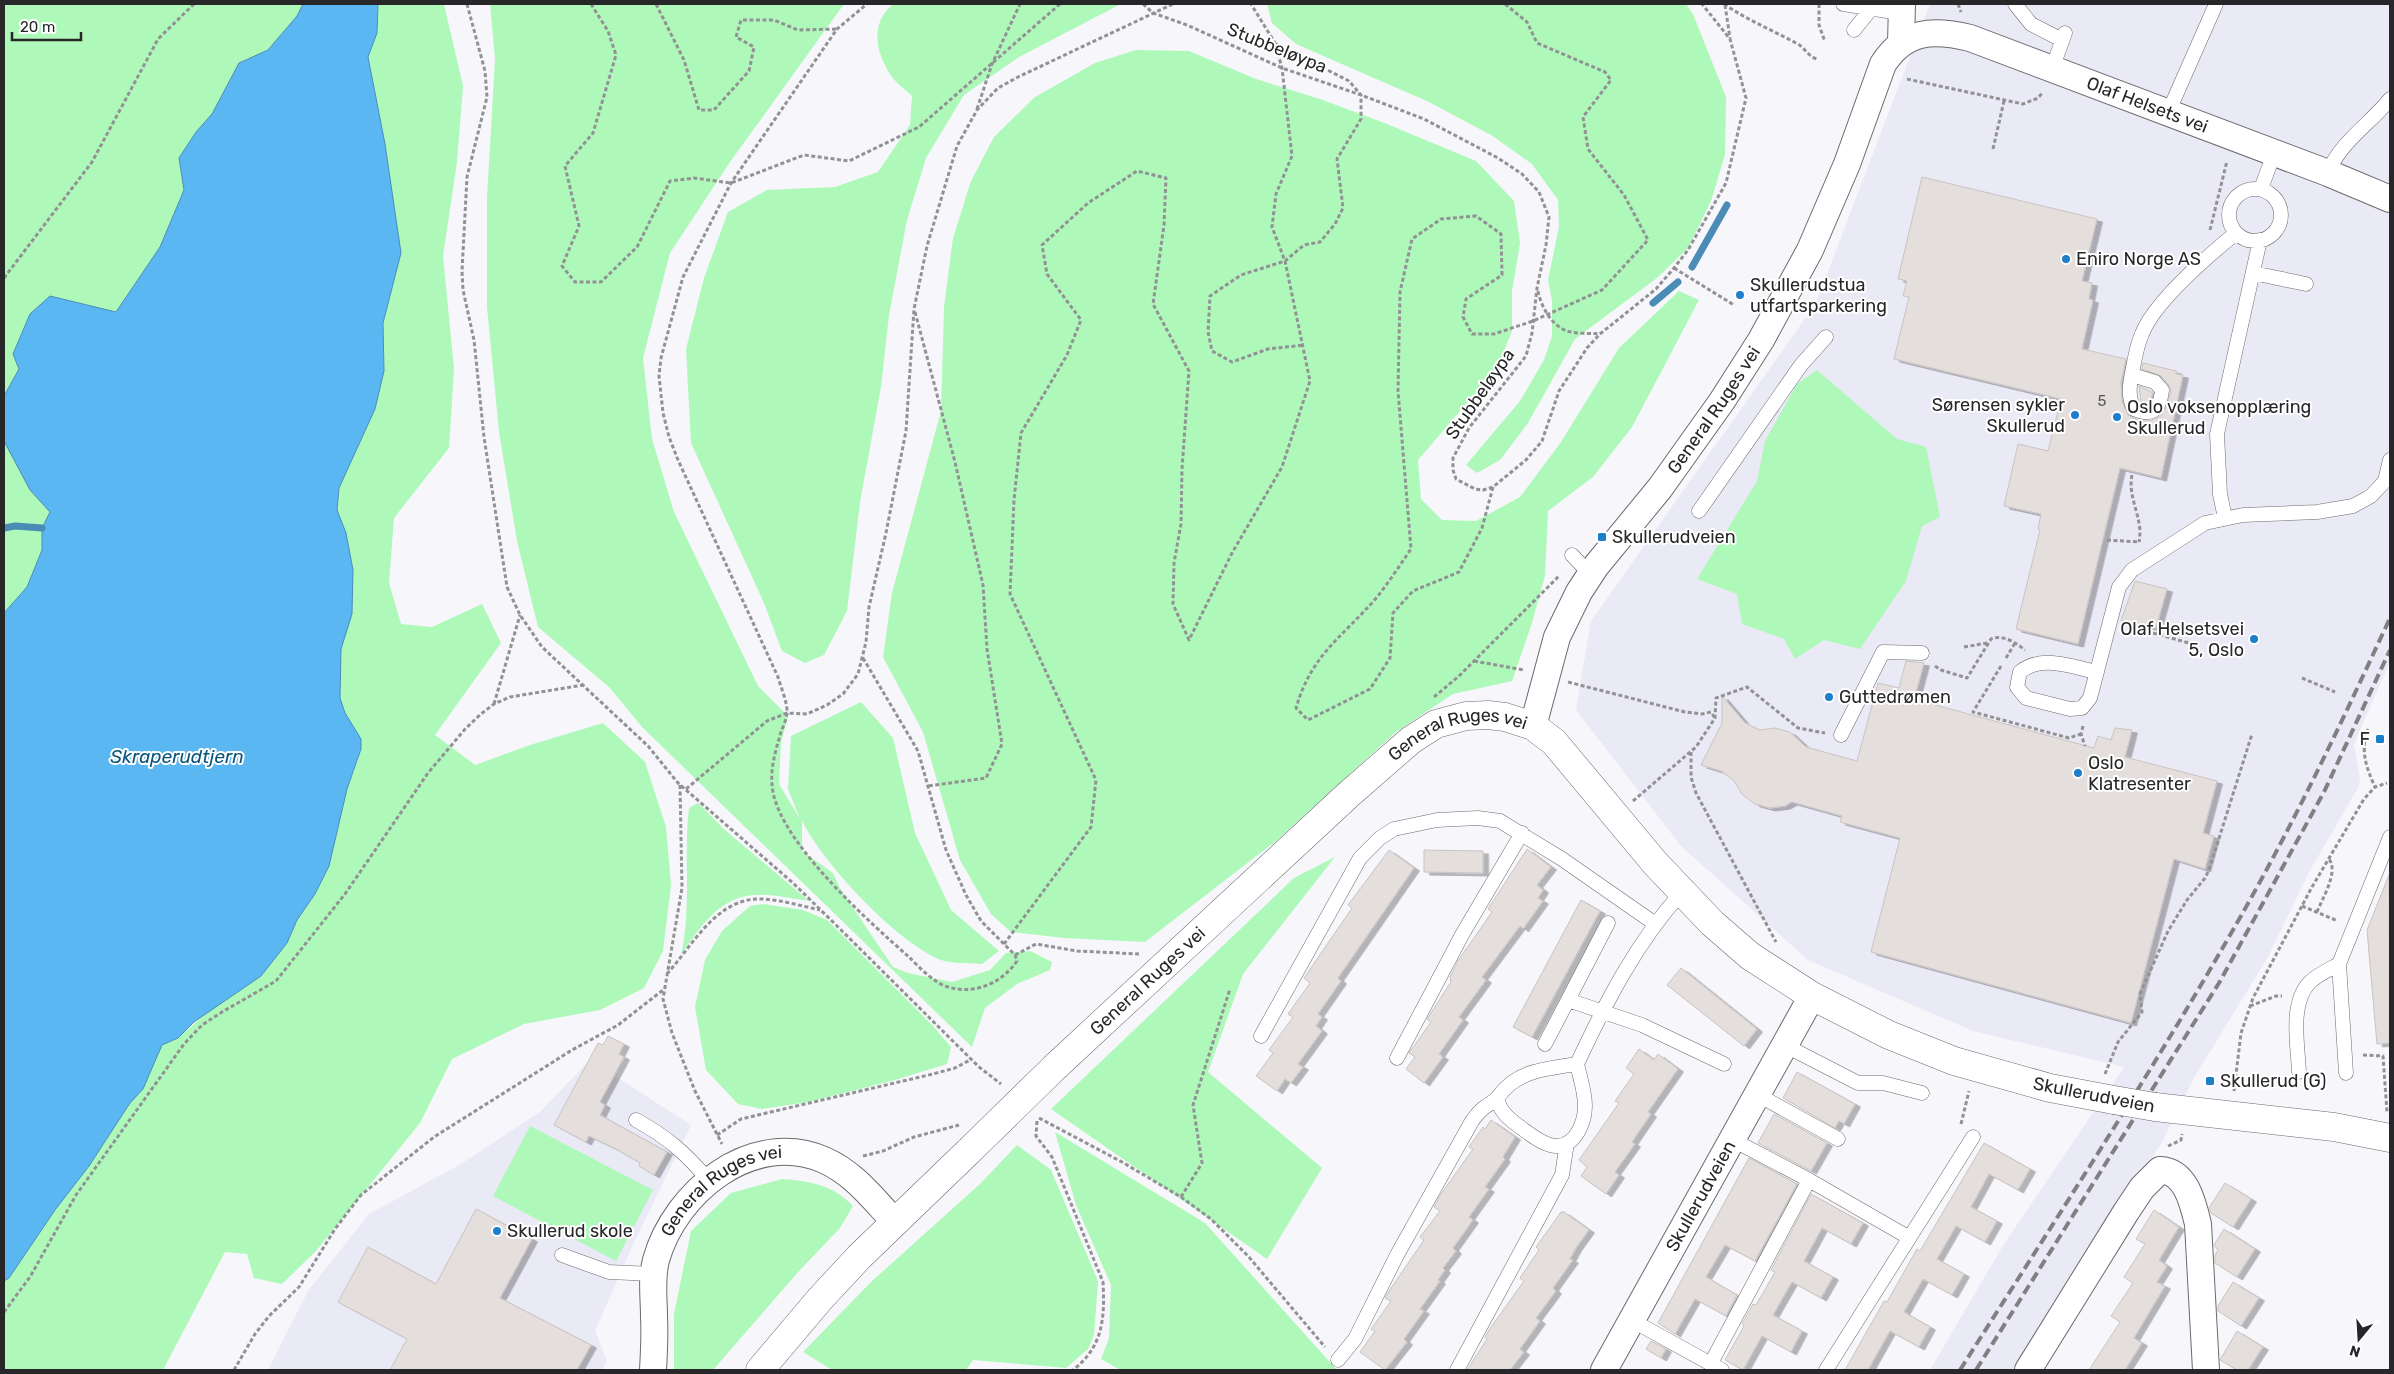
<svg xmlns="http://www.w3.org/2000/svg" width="2394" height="1374" font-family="Rubik,sans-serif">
<defs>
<filter id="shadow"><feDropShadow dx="5.5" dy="3" stdDeviation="0" flood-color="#0004"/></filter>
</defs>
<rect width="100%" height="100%" fill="#f6f6fb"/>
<path fill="#eae9f6" d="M1930,4H2390V662L2354,744L2360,778L2359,786L2308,874L2268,957L2195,1076L2161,1144L2011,1370H1930L2004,1244L2124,1067L1973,1031L1808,960L1681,846L1576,710L1591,621L1816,303Z
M590,1060L691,1125L631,1249L595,1331L607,1361L602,1370H268L308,1291L369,1214L461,1164L541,1111Z"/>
<path fill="#aef9ba" d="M4,4H303L297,16L268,50L239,63L212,114L196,132L179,158L184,190L160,247L116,312L50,296L30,314L13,354L19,369L4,396Z
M378,4H444L463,86L457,162L443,256L454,369L449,448L394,518L389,583L401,624L432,627L482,604L501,643L435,735L475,765L530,745L603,723L645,762L666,827L671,885L663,951L644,988L600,1010L524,1024L452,1059L420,1123L316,1251L282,1284L254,1278L247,1254L225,1252L163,1370H4V1281L9,1278L55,1210L89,1166L130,1103L143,1089L162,1045L178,1038L287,943L297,920L315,894L329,866L347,789L358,760L361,739L345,713L340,698L341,649L352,614L353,570L346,533L337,510L339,488L375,409L384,371L383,323L401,253L385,144L368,57L377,33Z
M490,4H844L730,162L670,253L643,358L652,439L674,512L758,686L788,716L781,743L779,784L800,819L788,789L791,736L861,702L893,738L915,833L951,910L999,951L982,964C970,963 953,964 941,960C896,942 823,863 802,821V851L833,873L841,890L893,967L908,973L952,982L990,970L1006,953L1030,951L1052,962L1050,970L1017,984L985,1008L972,1047L642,727L610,688L538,627L517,541L499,432L487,307V199L495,59Z
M893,4H1121L1019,57L964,95L926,158L907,220L889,315L881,387L860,502L847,611L824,655L805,663L782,651L764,603L691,443L686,349L704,278L728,212L767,190L835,187L878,172L910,125L912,96C906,90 897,84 892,77C876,54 869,24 893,4Z
M1267,4H1686L1693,14L1726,97L1725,155L1711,201L1688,248L1657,278L1575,339L1528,423L1500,460L1477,473L1466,465L1520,401L1544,360L1552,336V301L1548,280L1559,227L1558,200L1532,164L1491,135L1429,102L1296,44L1272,23Z
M1136,50L1189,51L1256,79L1320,99L1382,122L1476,161L1514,201L1520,243L1512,291V331L1497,368L1418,460L1421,499L1442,520L1476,521L1520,497L1561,442L1619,348L1679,291L1699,300L1632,427L1593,477L1548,511L1545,576L1531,626L1512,681L1453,694L1396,732L1276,841L1145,942L1064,938L1011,932L991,914L960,860L923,732L883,657L892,593L941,411L944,307L953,238L971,181L994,137L1035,97L1095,63Z
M1817,370L1897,439L1926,447L1940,517L1922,526L1906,581L1860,649L1824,640L1795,659L1784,639L1742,624L1737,594L1697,579L1757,481L1765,441L1797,384Z
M4,441L30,490L50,512L42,528V550L27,587L4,613Z
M698,803L725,830L809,901C795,899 781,896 767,895C723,891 703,923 681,955C692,907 683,856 689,808Z
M1335,857L1243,974L1208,1072L1322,1168L1267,1259L1051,1109L1294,878Z
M763,904L803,910L827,920L933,1026L951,1047L947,1064L895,1080L808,1102L762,1109L738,1104L706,1070L695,1007L705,960L722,931L750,906Z
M530,1126L653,1190L616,1261L493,1196Z
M1055,1132L1205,1223L1337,1370H1120L1101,1359L1109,1338L1111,1285L1076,1205Z
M1017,1145L1051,1170L1098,1281L1094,1335L1088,1349L1066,1368L973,1360L966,1370H832L803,1352L871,1282L981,1183Z
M782,1179C809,1181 834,1185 853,1206L840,1228L799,1271L713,1370H674V1314L691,1231L731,1193Z"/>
<path fill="#5bb7f2" stroke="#4b8cb6" d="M303,4H378L377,33L368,57L385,144L401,253L383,323L384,371L375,409L339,488L337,510L346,533L353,570L352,614L341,649L340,698L345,713L361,739V749L347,789L329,866L315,894L297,920L287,943L261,976L194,1022L178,1038L162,1045L143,1089L130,1103L89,1166L55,1210L9,1278L4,1281V613L27,587L42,550V528L50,512L30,490L4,441V396L19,369L13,354L30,314L50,296L116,312L160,247L184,190L179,158L196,132L212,114L239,63L268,50L297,16Z"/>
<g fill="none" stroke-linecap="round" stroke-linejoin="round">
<path stroke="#4b8cb6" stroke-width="7" d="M1692,267L1727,205
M1653,303L1678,282
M4,528L15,526L42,528"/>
</g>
<path fill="#e4dedc" stroke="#c9c3c1" filter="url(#shadow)" d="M1922,177L2097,219L2082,281L2092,283L2089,299L2093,300L2082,349L2126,359L2121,383L2122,401L2128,415L2138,420H2152L2161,416L2167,406L2171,391L2169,385L2161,376L2142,369L2143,363L2176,371V374L2183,375L2161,478L2120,468L2078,644L2016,629L2040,530L2038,529L2041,514L2004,506L2018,444L2048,451L2061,399L1894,359L1909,297L1903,296L1907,281L1898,279Z
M2139,386L2153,393L2149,403L2141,402Z
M2135,581L2167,589L2156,628L2121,621Z
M1906,661L1924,663L1916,693L1919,694L1917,700L2094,748L2098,736L2111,740L2115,728L2132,730L2125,757L2217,781L2203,833L2214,836L2205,869L2174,859L2131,1023L1871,952L1900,838L1840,822L1842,816L1792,802L1785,806L1770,808L1755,804L1742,794L1734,781L1721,771L1701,765L1722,723V696L1745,723L1760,730L1775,728L1790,732L1806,747L1857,761L1878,683L1899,688Z
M1527,849L1551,867L1537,885L1543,890L1538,898L1543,901L1523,929L1520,926L1482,977L1486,980L1459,1017L1463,1020L1439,1054L1443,1057L1424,1083L1406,1069L1415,1057L1409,1053L1431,1022L1427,1019L1451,982L1450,977L1458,961L1492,912L1488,909Z
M1389,850L1414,868L1338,978L1341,981L1318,1014L1322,1017L1316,1026L1322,1031L1298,1064L1303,1067L1291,1083L1285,1079L1277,1091L1256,1076L1273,1053L1269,1050L1293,1017L1288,1014L1310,983L1304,978L1352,908L1348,905Z
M1424,850L1483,851V873L1424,872Z
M2389,875L2390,1043L2377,1044L2367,930Z
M1581,900L1600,911L1532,1037L1513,1027Z
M1681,968L1757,1029L1744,1046L1667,985Z
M608,1036L624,1044L619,1054L624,1057L600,1102L605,1105L600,1115L667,1152L654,1175L639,1166L640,1163L614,1148L589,1136L586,1142L554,1125L598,1043L603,1045Z
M1639,1049L1654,1060L1658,1054L1678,1069L1648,1112L1651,1114L1632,1142L1635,1144L1615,1172L1619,1175L1606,1194L1581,1176L1587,1167L1579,1160L1619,1103L1615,1101L1634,1074L1626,1068Z
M1797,1072L1855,1104L1844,1124L1839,1121L1835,1128L1783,1098Z
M1774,1114L1827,1143L1811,1171L1758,1143Z
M1491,1120L1515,1137L1503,1157L1505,1159L1485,1187L1489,1189L1469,1217L1473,1220L1453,1248L1456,1251L1443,1268L1445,1270L1438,1280L1440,1281L1420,1309L1424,1311L1404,1339L1407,1342L1385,1370L1360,1352L1375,1331L1371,1329L1391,1301L1385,1298L1387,1294L1424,1240L1420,1237L1440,1211L1434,1207L1441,1194L1473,1149L1469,1147L1483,1127L1485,1129Z
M1984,1143L2030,1169L2018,1190L1989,1174L1971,1207L1997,1221L1985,1242L1956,1226L1937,1259L1964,1274L1952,1295L1923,1279L1904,1312L1930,1327L1919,1347L1890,1331L1868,1370H1845L1884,1301L1887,1302L1917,1249L1920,1251Z
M1749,1158L1797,1184L1755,1261L1725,1245L1706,1277L1737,1295L1726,1316L1695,1299L1675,1334L1658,1323Z
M2225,1183L2251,1199L2233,1227L2211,1213L2209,1208Z
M1811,1194L1863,1223L1851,1244L1822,1228L1804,1261L1833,1277L1821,1298L1792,1282L1773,1315L1802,1331L1791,1352L1762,1336L1743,1370L1725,1360L1744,1326L1742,1324L1753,1304L1756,1305L1775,1272L1771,1270Z
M476,1209L532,1239L500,1298L591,1345L577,1370H390L407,1339L338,1302L368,1247L436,1284Z
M2154,1210L2179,1227L2159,1260L2167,1266L2157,1282L2165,1286L2134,1338L2142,1343L2125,1370H2089L2120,1322L2111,1316L2133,1283L2124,1277L2145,1244L2136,1239Z
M1561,1212H1564L1589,1230L1576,1248L1570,1259L1573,1260L1553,1288L1556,1291L1536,1318L1540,1321L1520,1349L1524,1352L1510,1370H1467L1487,1339L1485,1337L1489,1330L1524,1281L1520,1278L1539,1250L1536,1247Z
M2224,1229L2255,1249L2237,1277L2215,1263V1255L2218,1250L2214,1245Z
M2233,1282L2259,1298L2241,1326L2218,1311V1306Z
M2237,1331L2263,1347L2248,1370H2237L2220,1360Z
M1651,1341L1666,1349L1661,1358L1646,1349Z"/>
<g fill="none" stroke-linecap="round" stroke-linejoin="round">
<defs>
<path id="lane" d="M1843,4L1900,13
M2015,4L2031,24L2062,40
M1854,30L1871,9
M2052,69L2065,33
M2168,113L2216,4
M2328,173C2340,142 2370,124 2390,99
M2229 215a26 26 0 1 1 52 0a26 26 0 1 1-52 0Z
M2261,189L2274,153
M2253,273L2306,284
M2132,375L2155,382L2162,390C2160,409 2153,417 2134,409C2127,395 2130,383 2133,368C2135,357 2137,345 2142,334C2154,302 2208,256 2236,233
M1699,511L1801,365L1826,337
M2225,518L2220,494L2217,434L2260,240
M1572,555L1590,574
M2097,672C2071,667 2042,654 2020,672L2017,687L2026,698L2070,709L2082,708L2090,698L2119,587L2132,570L2205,523L2243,515L2317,512L2353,506L2371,496L2385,481L2390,460
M1841,735L1883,652L1922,653
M1568,1000L1608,923
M1261,1036L1360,858L1380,838L1394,829L1437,820L1478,818L1500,821L1562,859L1654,923
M1545,1044L1568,1000L1642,1025L1724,1064
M1786,1046L1858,1083H1883L1922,1093
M1397,1058L1463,933L1522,833
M2299,1072C2298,1046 2289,1003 2310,982C2317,975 2330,969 2339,964
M2346,1073L2339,964L2390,837
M1758,1095L1838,1139
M1497,1098C1500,1112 1509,1119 1520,1127C1530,1134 1544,1146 1557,1146C1576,1146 1585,1121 1585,1106C1585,1091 1580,1078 1577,1064C1606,1002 1636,943 1682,892
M636,1120C667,1137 687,1154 709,1181
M1733,1140L1809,1180L1908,1237
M562,1255L609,1272L653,1274
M1633,1321L1722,1370
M1338,1360L1355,1339L1397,1255L1472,1121C1476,1116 1480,1110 1485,1107C1489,1104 1495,1101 1498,1097C1517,1070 1546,1069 1577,1064
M1711,1363L1809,1180
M1457,1370L1562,1175L1567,1143
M1826,1370L1973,1137"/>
<g id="street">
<path d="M1901,43L1902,4"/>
<path id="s1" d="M1533,726L1557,637L1579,592L1596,566L1660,488L1722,401L1761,340L1810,250L1847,164L1883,64C1905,30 1933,29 1970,38L2328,173L2390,199"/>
<path id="s2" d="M653,1370C654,1353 655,1335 654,1317C654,1298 651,1279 656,1260C675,1192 752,1129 824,1160C854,1173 873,1199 895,1222"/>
<path id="s3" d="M1604,1370L1812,996"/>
<path d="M2028,1370L2126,1212L2142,1188L2160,1170C2186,1171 2193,1203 2198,1224L2206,1370"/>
</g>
<g id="secondary">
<path id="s4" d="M1056,1066L1348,795L1411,740L1436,724L1466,716L1488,715L1505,717L1533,726L1554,742L1655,863L1712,923L1750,956L1812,996L1889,1035L1954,1061L2050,1088L2114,1100"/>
<path d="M2155,1107L2334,1127L2390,1138"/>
<path d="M760,1370L820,1299L859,1257L970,1150"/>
</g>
</defs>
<use href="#lane" stroke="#6b6a6f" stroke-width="15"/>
<use href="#street" stroke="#6b6a6f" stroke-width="28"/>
<use href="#secondary" stroke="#6b6a6f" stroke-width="29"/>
<path stroke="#929295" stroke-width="3" stroke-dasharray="4 2.5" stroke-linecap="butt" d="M467,4L485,71L487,97L467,177L462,271L463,290L474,340L484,437L507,587L520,615L542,647L648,746L678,783L793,883L833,922L979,1067L1001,1084
M591,4L608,31L616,55L593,133L565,166L579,226L562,266L575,282H601L637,247L670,181L694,178L731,183L804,155L849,161L919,127L1060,4
M656,4L684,60L699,110H714L749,71L754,47L736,37L741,20H774L798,30L837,29
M1143,4L1153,13L1187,25L1282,68L1361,95L1424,119L1498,158L1522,174L1539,192L1549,217L1546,245L1537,288L1532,333L1526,356L1469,428L1453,458V470L1456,479L1475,489L1483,490L1493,487L1526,460L1542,441L1559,391L1587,348L1600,334L1656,289L1674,268L1688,250L1726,183L1746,98L1730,39L1702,4
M1724,4C1747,20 1772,30 1796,43C1805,47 1807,56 1817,59
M1819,4V25L1825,42
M1958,4L1961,12
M1725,5L1730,38
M1276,44L1349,81L1361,95V119L1337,159L1343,208L1335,224L1320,242L1304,245L1285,261L1241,275L1210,296L1208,332L1212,351L1232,362L1268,349L1304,345
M1907,79L2023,104L2038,98L2043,92
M977,109L992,64L1020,4
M1993,149L2004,101
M2210,230L2227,161
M1674,268L1734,305
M4,278L92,162L158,39L194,4
M1538,291C1541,307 1553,329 1571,332C1580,334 1590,333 1599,334
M915,312L955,462L983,585L987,649L1002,744L986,778L928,786
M2132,475C2127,498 2144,519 2139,542
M1493,487L1482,528L1459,572L1413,591L1393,613L1390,658L1370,689L1308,720L1296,708C1312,653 1343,637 1377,597C1389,582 1400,565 1411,549L1398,391L1400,292L1412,239L1441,219L1476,216L1501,234L1502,275L1466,299L1463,317L1472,334H1494L1533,321L1602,290L1648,240L1624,195L1588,149L1583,117L1611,80L1605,72L1537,43L1527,22L1505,4
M2107,540L2139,542
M2128,625L2151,631
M2153,633L2189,643
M1964,647L1987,643
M863,658L918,751L946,850L966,895L981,921L1015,955L1017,961C1002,983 975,995 948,987C934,983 919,967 909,957C868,921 794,854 776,803C767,778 774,756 781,732C783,727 786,720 787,714C788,703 781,688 778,677L678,460L669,437L663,413L659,376L661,358L683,277L731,183L837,29L867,4
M2006,658L2015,643
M1474,661L1524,670
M1935,666L1941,670L1967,678L1991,639C2003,634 2016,643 2025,650
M2001,666L1973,712L2069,738L2081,734
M2302,678L2335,692
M1568,682L1685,712L1702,714L1711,712L1715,718
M1434,697L1459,676L1559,576
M494,704L520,615
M2083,726L2081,734L2085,746
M2368,729C2360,750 2366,767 2375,787
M1691,752V777L1696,793L1776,942
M680,785L682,888L663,999L672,1033L695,1091L722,1144
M686,789L767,721L787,713L807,714L827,705L843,694L858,674L866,642L869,607L886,533L906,431L914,309L927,246L957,146L977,110L998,88L1018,77L1173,4
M1633,801L1696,747L1715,718L1716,698L1747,687L1798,728L1825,733
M2302,906L2338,921
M2317,912C2322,899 2339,872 2329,859
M1004,944L1091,827L1096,780L1010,594L1014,500L1021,433L1067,355L1081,320L1047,274L1042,245L1088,203L1137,171L1166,178L1164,225L1153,304L1189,371L1182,469L1181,524L1174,563L1173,604L1189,640L1232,553L1282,467L1310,381L1285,261L1272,227L1276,194L1292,156L1282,68L1275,43L1251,4
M1015,955L1036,944L1077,951L1139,954
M667,974C692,946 716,899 759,899C779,899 801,906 820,910
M2250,1006L2276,996H2282
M2363,1055L2383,1056L2387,1112
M2105,1074L2118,1042L2142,1012L2140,994L2168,931L2187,900L2205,878L2209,870L2252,734
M2234,1091L2241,1033L2253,998L2312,887L2364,799L2375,787L2387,783
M1039,1118L1122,1162L1181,1197L1211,1219L1248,1256L1325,1347
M1037,1121L1036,1136L1052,1157L1103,1282C1105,1318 1103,1347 1073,1370
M1961,1124L1969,1091
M717,1135L741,1119L933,1074L955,1068L972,1059
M2168,1146L2181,1140L2182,1134
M863,1156L883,1151L914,1137L959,1125
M1181,1197L1202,1163L1193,1105L1230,989
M4,1312L30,1277L76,1195L184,1044L202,1025L222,1012L276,981L345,894L428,773L466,728L481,714L494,704L510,697L583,685
M234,1370L255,1334L269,1316L299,1287L335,1229L361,1195L434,1137L572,1050L618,1025L663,990"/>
<use href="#lane" stroke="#fff" stroke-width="14"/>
<use href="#street" stroke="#fff" stroke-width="26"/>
<use href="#secondary" stroke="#fff" stroke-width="28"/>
<path stroke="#808083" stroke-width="4" stroke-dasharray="10 5" stroke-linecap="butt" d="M1960,1370C2057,1217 2157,1065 2246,907C2299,813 2345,715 2390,618
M1976,1370L2219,983L2324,792L2390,650"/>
<defs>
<path id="secondary-bridge" d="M2114,1100L2155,1107
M970,1150L1056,1066"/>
</defs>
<use href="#secondary-bridge" stroke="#6b6a6f" stroke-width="29" stroke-linecap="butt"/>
<use href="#secondary-bridge" stroke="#fff" stroke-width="28"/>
</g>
<g fill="#1d7eca" stroke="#fff" stroke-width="2">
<circle cx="2066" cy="259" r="5"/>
<circle cx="1740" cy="295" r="5"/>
<circle cx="2075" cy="415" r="5"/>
<circle cx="2117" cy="417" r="5"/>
<rect x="1597" y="532" width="10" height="10" rx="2.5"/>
<circle cx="2254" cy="639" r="5"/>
<circle cx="1829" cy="697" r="5"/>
<rect x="2375" y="734" width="10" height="10" rx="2.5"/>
<circle cx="2078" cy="773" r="5"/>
<rect x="2205" y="1076" width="10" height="10" rx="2.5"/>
<circle cx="497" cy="1231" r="5"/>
</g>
<g text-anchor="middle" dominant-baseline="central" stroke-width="4" stroke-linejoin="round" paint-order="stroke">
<g font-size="15" fill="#565556">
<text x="2102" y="401">5</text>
</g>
<g font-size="18" fill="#272729" stroke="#fff">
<text transform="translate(1277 48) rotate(22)">Stubbeløypa</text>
<text stroke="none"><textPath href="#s1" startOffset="1044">Olaf Helsets vei</textPath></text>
<text transform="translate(1480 394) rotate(-55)">Stubbeløypa</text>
<text stroke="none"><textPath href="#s1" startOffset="369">General Ruges vei</textPath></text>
<text stroke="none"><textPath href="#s4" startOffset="530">General Ruges vei</textPath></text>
<text stroke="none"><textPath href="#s4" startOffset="125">General Ruges vei</textPath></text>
<text transform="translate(2094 1095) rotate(11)">Skullerudveien</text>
<text stroke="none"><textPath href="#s3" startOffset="199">Skullerudveien</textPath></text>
<text stroke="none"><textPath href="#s2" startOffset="212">General Ruges vei</textPath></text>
</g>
<g font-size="18" fill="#272729" stroke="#fff" text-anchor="start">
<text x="2076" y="259">Eniro Norge AS</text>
<text x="1750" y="285">Skullerudstua<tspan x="1750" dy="21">utfartsparkering</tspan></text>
<text x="2065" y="405" text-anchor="end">Sørensen sykler<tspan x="2065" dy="21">Skullerud</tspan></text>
<text x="2127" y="407">Oslo voksenopplæring<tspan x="2127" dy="21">Skullerud</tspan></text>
<text x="1612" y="537">Skullerudveien</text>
<text x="2244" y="629" text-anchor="end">Olaf Helsetsvei<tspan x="2244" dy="21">5, Oslo</tspan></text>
<text x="1839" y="697">Guttedrømen</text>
<text x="2370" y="739" text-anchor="end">F</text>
<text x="2088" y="763">Oslo<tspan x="2088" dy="21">Klatresenter</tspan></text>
<text x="2220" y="1081">Skullerud (G)</text>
<text x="507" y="1231">Skullerud skole</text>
</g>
<g font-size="19" font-style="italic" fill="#0b547b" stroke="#fff">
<text x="177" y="756">Skraperudtjern</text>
</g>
</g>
<rect width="2394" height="1374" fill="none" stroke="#272729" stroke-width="10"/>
<g transform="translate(2359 1339) rotate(198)" stroke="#ffffff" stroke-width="4" paint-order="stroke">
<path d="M0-4L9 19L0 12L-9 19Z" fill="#272729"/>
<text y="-8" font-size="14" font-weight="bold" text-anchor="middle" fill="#272729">N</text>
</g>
<path d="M12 32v8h69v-8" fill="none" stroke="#272729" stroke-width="2.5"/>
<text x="20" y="32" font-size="15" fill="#272729" stroke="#ffffff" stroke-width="4" paint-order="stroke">20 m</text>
</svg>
